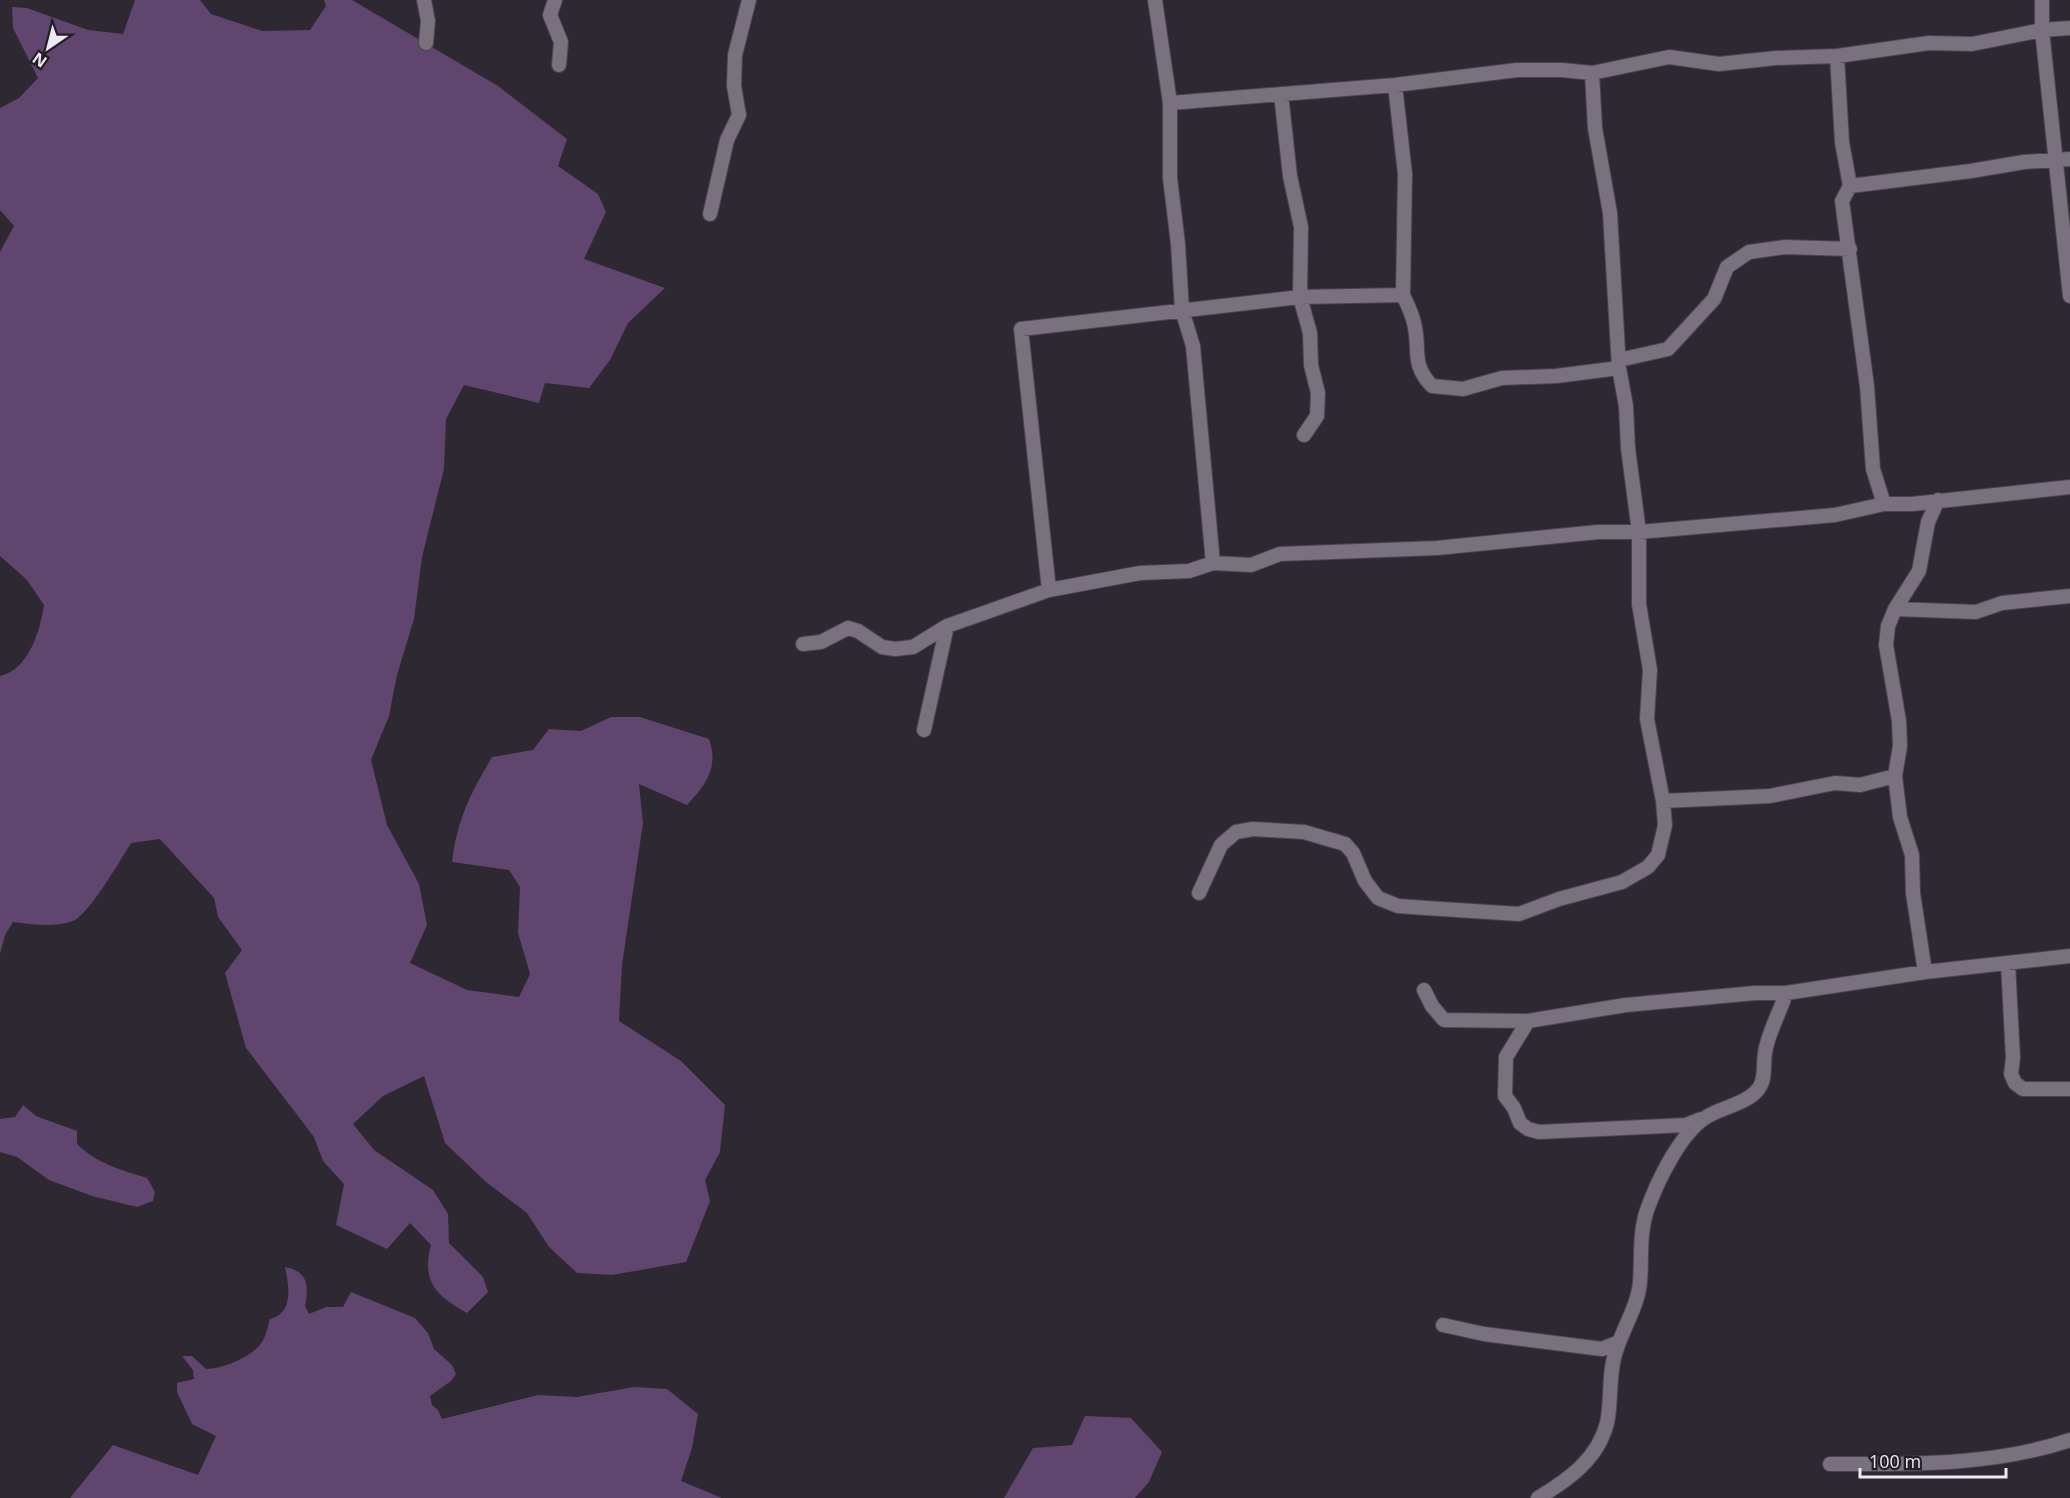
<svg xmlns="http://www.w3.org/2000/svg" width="2070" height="1498" font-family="'Open Sans',sans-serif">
<rect width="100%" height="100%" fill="#2e2832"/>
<path fill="#60456e" d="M135,0H200L211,14L262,31L310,30L326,6L324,0H352L498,86L567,139L558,166L598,194L606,212L584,259L665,288L628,323L610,360L589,388L545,383L539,403L464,385L446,419L444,469L422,557L414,619L397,675L389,716L371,760L387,825L419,884L427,925L410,963L467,990L519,997L530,974L518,933L520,887L509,870L452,862C458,817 470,795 492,757L533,750L549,729L581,731L611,717H640L709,739C719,767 706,785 687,805L639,784L643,823L622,965L619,1021L681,1061L725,1105L720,1152L705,1180L710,1201L686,1262L612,1275L577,1273L549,1247L527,1213L486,1182L445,1143L424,1076L383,1096L353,1124L374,1150L433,1190L448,1214L449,1243L483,1277L488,1292L467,1313C437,1296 421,1282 431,1245L410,1223L387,1249L336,1225L344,1184L323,1161L314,1137L246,1048L225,973L242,950L218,917L214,898L160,839L131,843C120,861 89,914 73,921C55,928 31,924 13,922L5,935L0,954V676C28,670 40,632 44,605L27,580L0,556V252L14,226L0,210V108L19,98L38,78L13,28L12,7L27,8L88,30L123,34Z
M23,1105L36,1116L77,1131V1144C98,1164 121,1170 147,1178L155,1192L153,1201L137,1207L92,1196L49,1180L17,1157L0,1152V1119L15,1117Z
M285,1267C308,1271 309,1286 305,1306L309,1314L326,1307H343L351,1292L415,1318L428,1333L434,1349L452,1365L456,1374L451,1381L430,1396L432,1405L438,1410L442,1419L538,1395L577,1397L634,1387L667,1389L698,1414L692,1448L681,1481L722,1498H70L113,1445L198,1475L216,1436L192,1424L177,1392V1383L194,1379L193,1370L182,1356H192L206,1369C223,1369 252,1357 262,1342C266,1336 268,1326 270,1319C294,1313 289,1286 285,1267Z
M1085,1416L1131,1418L1162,1452L1149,1482L1135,1498H1004L1033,1448L1072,1445Z"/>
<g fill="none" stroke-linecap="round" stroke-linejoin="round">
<defs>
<path id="minor" d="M424,0L428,21L426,43
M555,0L550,15L561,42L559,65
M1155,0L1170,103V178L1178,244L1182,310L1193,346L1213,563
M2042,0V30L2070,296
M1837,56L1842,142L1850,186L1842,201L1867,386L1873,469L1884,504
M1281,94L1290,176L1301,227L1300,297L1310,333L1311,365L1318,393L1317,416L1304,435
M1170,103L1395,85L1517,70H1562L1592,73L1669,57L1719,64L1776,58L1837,56L1929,43L1972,44L2042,30L2070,28
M1850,186L1971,171L2024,162L2070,159
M710,214L727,140L739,115L734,86L735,55L749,0
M1403,295C1407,304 1412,313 1414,323C1421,350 1410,363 1432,386L1463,389L1502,378L1556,376L1619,368
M1619,360L1668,349L1714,299L1727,267L1749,252L1785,247L1850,249
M1049,590L1021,329L1300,297L1403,295L1405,174L1395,85
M1895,609L1976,612L2002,603L2070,596
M803,644L821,642L848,628L858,631L882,647L895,649L913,647L947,626L1049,590L1140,573L1189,571L1213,563L1251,565L1280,554L1437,548L1598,532H1639L1835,515L1884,504H1912L2070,487
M924,730L947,626
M1663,801L1770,796L1835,783L1860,785L1895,776
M1199,893L1221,845L1236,832L1253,829L1304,832L1345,844L1353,853L1365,881L1378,898L1398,906L1426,908L1519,914L1559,899L1622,882L1648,867L1658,855L1665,825L1663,801L1647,719L1650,670L1639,604V532L1628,448L1626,406L1619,368L1610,213L1595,128L1592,73
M2008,963L2013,1058L2011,1074L2015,1083L2023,1089H2070
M1925,972L1913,893L1912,855L1900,817L1895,776L1900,746L1899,721L1886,645L1888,626L1895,609L1919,571L1928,522L1938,500
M1424,990L1432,1006L1444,1020L1528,1021L1626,1005L1755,993H1786L1925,972L2070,956
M1528,1021L1506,1057L1505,1096L1514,1108L1520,1123L1528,1129L1539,1132L1686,1125L1701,1119
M1443,1325L1484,1334L1602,1349L1619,1342
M1830,1464C1910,1464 1993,1466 2070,1440
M1538,1498C1568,1480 1598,1459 1607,1423C1612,1400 1608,1374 1616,1351C1623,1328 1638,1306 1640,1282C1642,1258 1639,1234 1647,1210C1657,1182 1681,1131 1708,1116C1723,1107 1749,1103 1759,1088C1766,1079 1763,1063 1765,1053C1767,1035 1781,1010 1786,993"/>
</defs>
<use href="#minor" stroke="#4a454d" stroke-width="16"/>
<use href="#minor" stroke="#79717d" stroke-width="14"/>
</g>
<g transform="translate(48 48) rotate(215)" stroke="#241e28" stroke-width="4.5" paint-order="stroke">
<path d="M0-4.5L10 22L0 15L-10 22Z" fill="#ede9f0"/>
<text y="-9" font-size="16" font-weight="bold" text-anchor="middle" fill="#ede9f0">N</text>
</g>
<path d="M1860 1468v9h146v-9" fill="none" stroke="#ede9f0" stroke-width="3"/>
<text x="1869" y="1468" font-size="18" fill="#ede9f0" stroke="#241e28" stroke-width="4.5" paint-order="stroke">100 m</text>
</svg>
